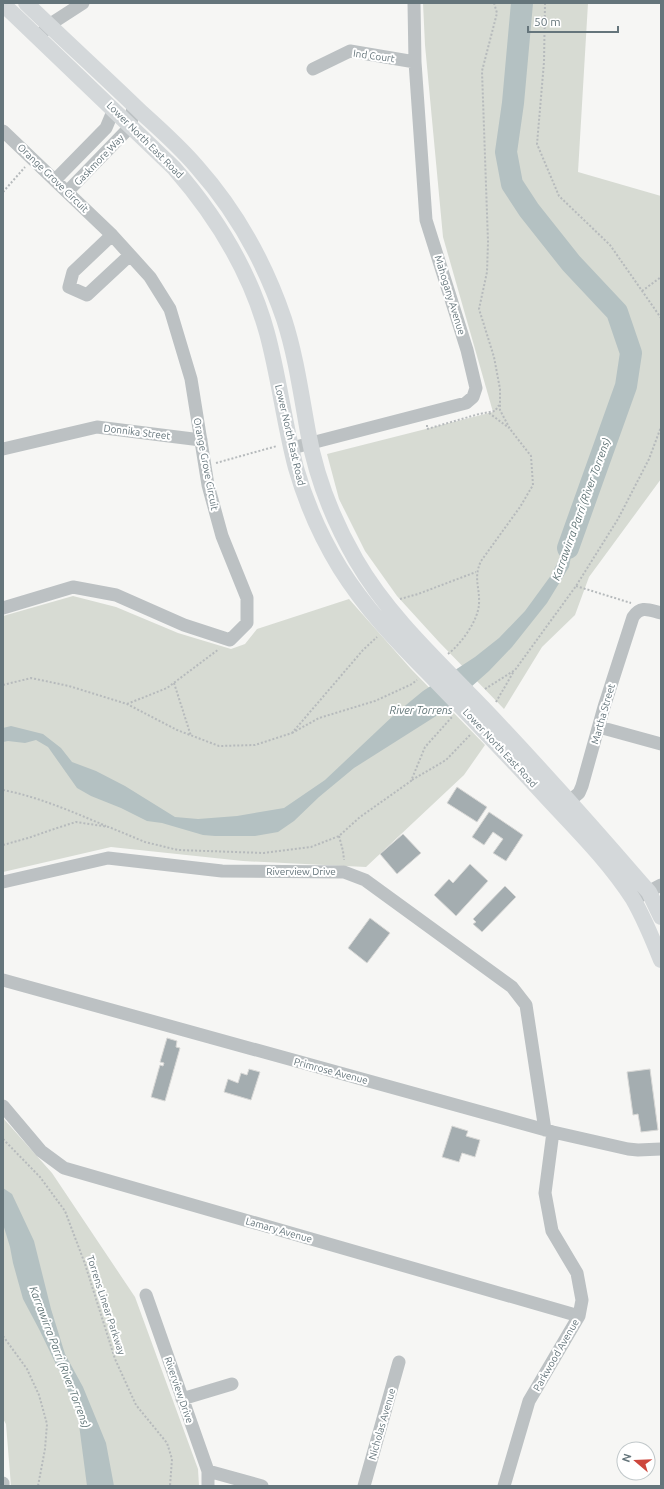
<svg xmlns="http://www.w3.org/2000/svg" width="664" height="1489" font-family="Ubuntu,sans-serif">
<rect width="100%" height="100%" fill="#f6f6f4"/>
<path fill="#d7dbd3" d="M423,3H588L578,172L661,196V479L589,577L575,615L542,647L504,709L439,642L397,596L365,551L339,499L327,454L493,412L443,237L425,45Z
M73,596L116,607L178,633L231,649L245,644L257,629L349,599L411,669L485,745L464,775L366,867L243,861L111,847L3,872V616Z
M3,1118L52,1173L135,1297L198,1469L199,1486H11L6,1424L3,1419Z"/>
<path fill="#b4c1c2" d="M578,519L569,567L547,603L512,647L489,671L444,711L354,768L319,797L294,821L278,832L255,836H215L203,835L162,823L147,821L121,808L91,796L77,788L48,747L36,740L25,743L8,741L3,742V728L11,726L43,734L61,748L72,762L96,771L125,786L175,817L198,819L237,816L284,808L325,780L395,714L423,691L475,657L499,638L525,611L552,574Z
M3,1188L12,1194L34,1241L51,1309L65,1354L83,1387L106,1443L114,1486H87L78,1417L65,1383L40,1331L23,1299L13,1263L10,1247L3,1224Z"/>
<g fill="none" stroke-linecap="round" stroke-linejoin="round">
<path stroke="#b4c1c2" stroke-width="22" d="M522,3L513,103L506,152L512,184L529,210L571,263L617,312L631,353L626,386L568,548"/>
</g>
<path fill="#a4adb0" stroke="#d8d8d6" d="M457,787L487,807L477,822L447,803Z
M489,812L523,835L506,861L493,853L503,839L493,832L484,845L472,837Z
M403,834L421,853L397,874L380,854Z
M470,864L488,881L456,916L434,895L449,879L453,883Z
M505,886L516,897L482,932L473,924L476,922L473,919Z
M370,918L390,933L367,963L348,948Z
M167,1038L177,1041L176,1047L180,1048L165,1101L151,1097L160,1065L163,1066L164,1063L160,1062Z
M249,1069L260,1072L251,1100L224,1092L228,1079L238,1083L241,1073L247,1075Z
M650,1069L658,1130L641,1132L638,1114L633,1115L627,1072Z
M452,1126L468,1131L466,1136L480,1140L475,1157L462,1153L459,1162L442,1157Z"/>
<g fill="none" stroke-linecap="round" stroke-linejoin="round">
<path stroke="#b6babc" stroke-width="2" stroke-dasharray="2 2" stroke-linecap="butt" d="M545,3L544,62L537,144L559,196L610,245L661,318
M3,192L25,167
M642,291L661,277
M489,413L509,428
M427,425V429L479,414L495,411L499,405
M216,463L277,446
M576,586L631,603
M400,599L418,594L476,572
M448,654C461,644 478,621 479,604C480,587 473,578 481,561L520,507L533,485L531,456L510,429L500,410V389L494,357L479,309L487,272L488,242L482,71L497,13L494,3
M174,683L191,736
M3,685L31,678L69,686L127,704L177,730L219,746L255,745L292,733L363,650L377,637
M485,689L515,670L576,586L618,519L649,459L661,427
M496,702L514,671
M127,704L167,688L219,649
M292,733L319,718L375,701L412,684L417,680
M412,780L446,760L470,735
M3,790C39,797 73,812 106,826
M339,836L343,851L344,860
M3,845L28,838L57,828L76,822L109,827L145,842L178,850L264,853L311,847L339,836L360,817L411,781L425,747L452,717
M3,1139L40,1177L65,1211L85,1264L115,1359L136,1405L167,1443L172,1459L170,1486
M3,1336L27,1369L39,1395L47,1424L45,1449L38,1486"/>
<path stroke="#bcc1c3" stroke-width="13" d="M43,32L49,25L83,3
M313,69L350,51L415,62
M3,131L112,235L150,277L170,309L191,379L208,485L222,536L247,598V623L230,640L184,625L116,595L73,587L3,608
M55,180L106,128L114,109
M67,192L131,126L133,104
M112,235L73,272L69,287L87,295L130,255
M292,448L466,403L473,397L476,388L467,350L426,220L415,62L414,3
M3,449L97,427L201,440
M599,727L661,744
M562,807L579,793L582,786L604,707L633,617C641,605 649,610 661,613
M3,882L108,858L222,871L344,872L365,880L512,987L526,1005L545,1130
M640,896L661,885
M3,980L553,1132L628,1149L638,1150L661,1149
M3,1106L41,1151L64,1168L579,1316
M146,1295L208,1471V1486
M182,1399L232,1384
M208,1471L262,1486
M3,1483V1486
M364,1486L399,1362
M504,1486L529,1401L579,1316L582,1300L577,1273L552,1231L545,1193L553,1132"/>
<path stroke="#d4d8da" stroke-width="16" d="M26,3C64,40 104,76 142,113C161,130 180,147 197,167C236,211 265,263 284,319C296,356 301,394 308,432C316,477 333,520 356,560C389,617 440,663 485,710C538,766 590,824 640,882L649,892L661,917
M3,4L174,168C216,216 250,271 267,333C279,377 284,423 296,468C306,503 321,537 340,568C367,611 397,641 432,677C472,718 511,759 550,801C579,832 610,863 633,899C644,918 653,940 661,960"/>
</g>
<g text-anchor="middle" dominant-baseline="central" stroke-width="4" stroke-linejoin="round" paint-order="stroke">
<g font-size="10" fill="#65757b" stroke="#fff">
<text transform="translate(374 56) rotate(8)">Ind Court</text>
<text transform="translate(145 140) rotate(45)">Lower North East Road</text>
<text transform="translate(99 160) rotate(-46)">Gaskmore Way</text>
<text transform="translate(53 178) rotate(44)">Orange Grove Circuit</text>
<text transform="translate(450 295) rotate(73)">Mahogany Avenue</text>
<text transform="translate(137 432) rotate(7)">Donnika Street</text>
<text transform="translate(290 435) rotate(77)">Lower North East Road</text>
<text transform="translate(206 464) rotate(79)">Orange Grove Circuit</text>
<text transform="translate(603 714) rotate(-74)">Martha Street</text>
<text transform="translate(500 748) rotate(47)">Lower North East Road</text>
<text x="301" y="871">Riverview Drive</text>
<text transform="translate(331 1071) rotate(15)">Primrose Avenue</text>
<text transform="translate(279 1230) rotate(16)">Lamary Avenue</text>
<text transform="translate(106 1305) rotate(72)">Torrens Linear Parkway</text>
<text transform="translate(556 1355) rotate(-60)">Parkwood Avenue</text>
<text transform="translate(179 1390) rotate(71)">Riverview Drive</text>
<text transform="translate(382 1424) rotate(-74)">Nicholas Avenue</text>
</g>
<g font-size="11" font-style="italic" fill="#607476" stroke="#fff">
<text transform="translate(581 509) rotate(-70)">Karrawirra Parri (River Torrens)</text>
<text x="421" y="710">River Torrens</text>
<text transform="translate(60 1357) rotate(69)">Karrawirra Parri (River Torrens)</text>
</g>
</g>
<rect width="664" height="1489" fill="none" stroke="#65757b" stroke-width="8"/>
<g transform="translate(636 1461) rotate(289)"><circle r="19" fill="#ffffff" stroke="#c1c8ca"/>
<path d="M0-3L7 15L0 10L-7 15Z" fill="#cd473d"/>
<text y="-6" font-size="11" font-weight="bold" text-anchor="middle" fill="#65757b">N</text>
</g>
<path d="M528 26v6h90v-6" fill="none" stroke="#65757b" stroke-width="2"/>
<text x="534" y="26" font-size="12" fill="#65757b" stroke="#ffffff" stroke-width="3" paint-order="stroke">50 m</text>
</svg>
